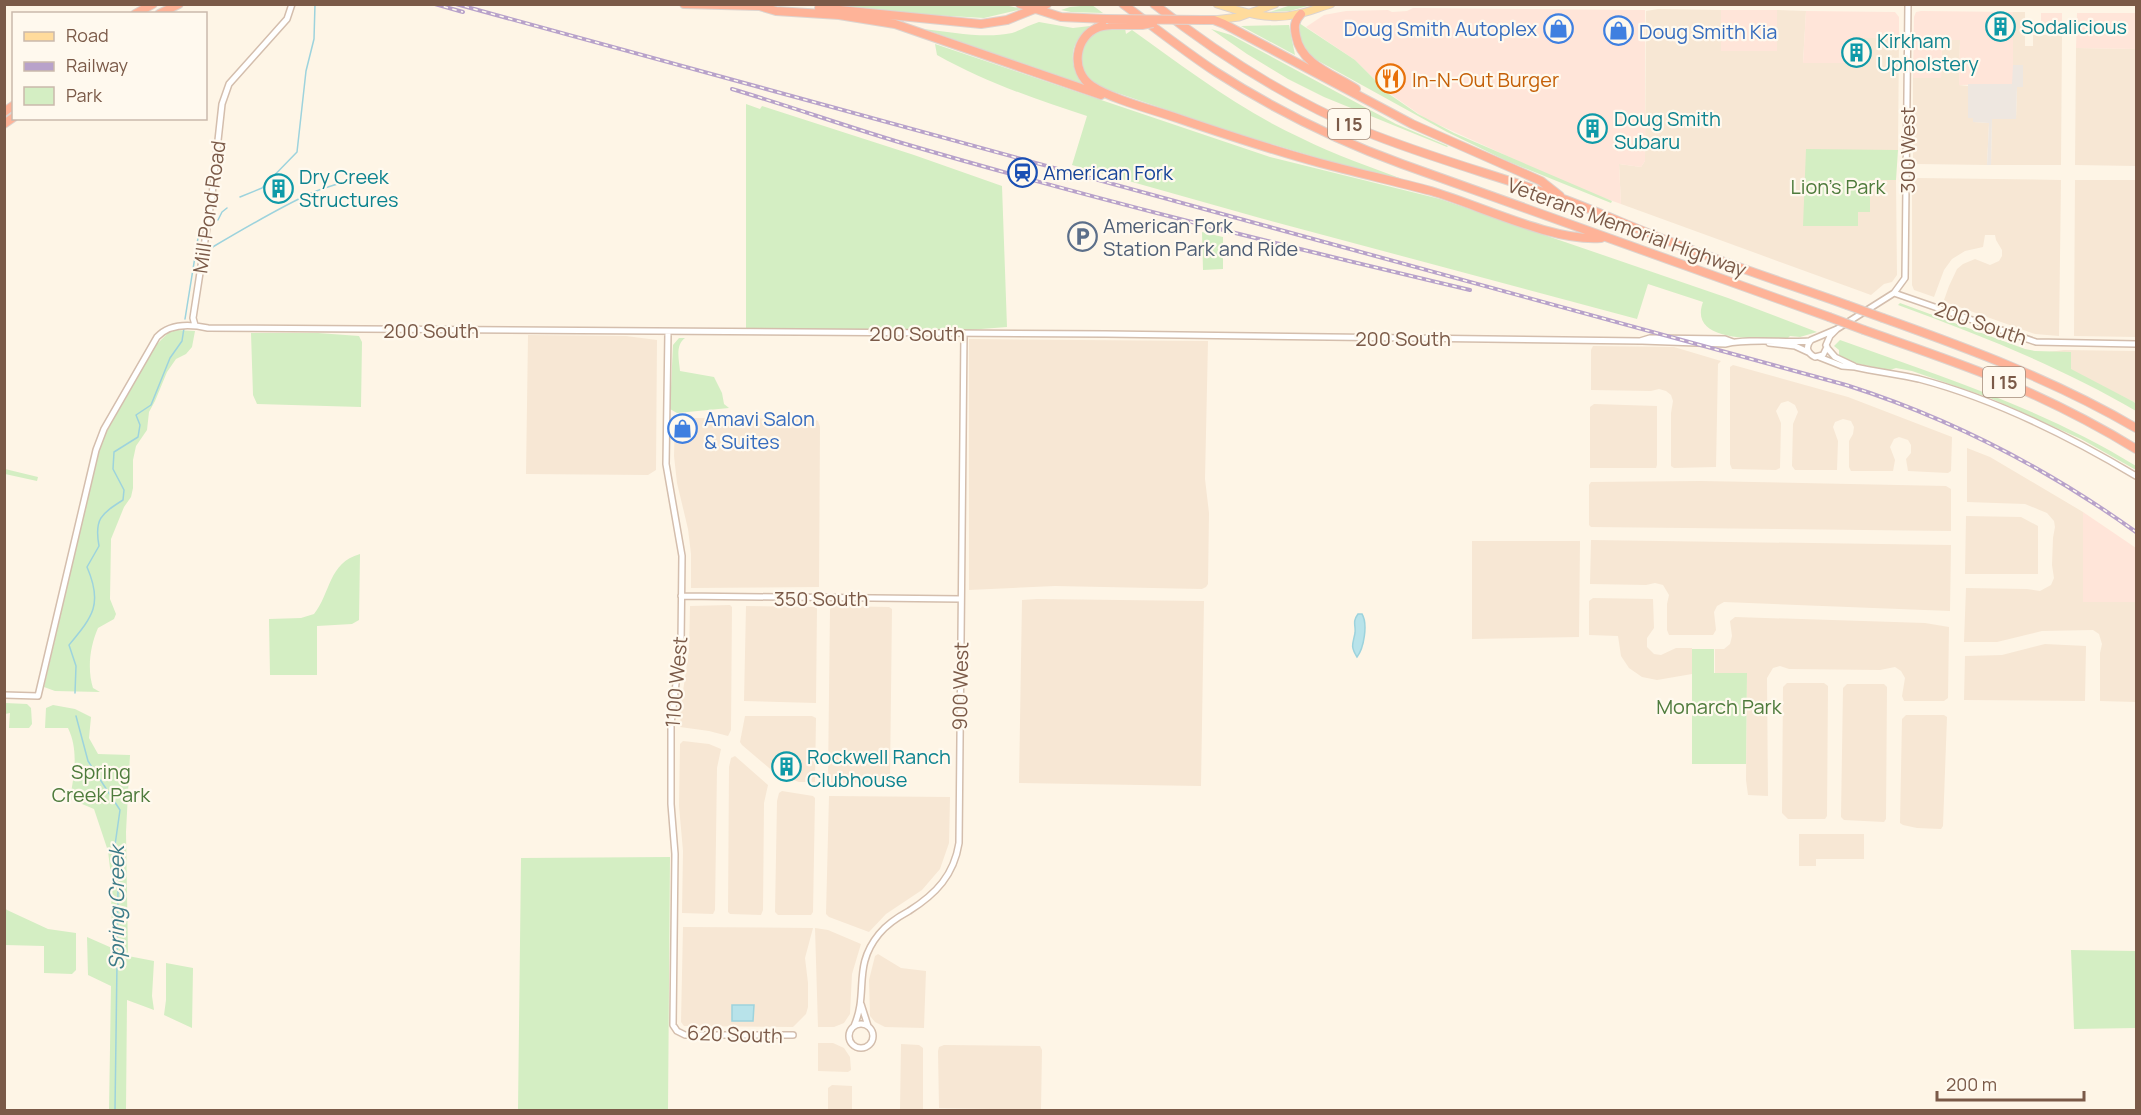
<svg xmlns="http://www.w3.org/2000/svg" width="2141" height="1115" font-family="Manrope,sans-serif">
<rect width="100%" height="100%" fill="#fef5e6"/>
<path fill="#f7e7d4" d="M1658,9L1721,10V51H1776L1777,10L1806,11L1803,62L1862,63V38H1899L1898,150H1806L1858,212L1870,211V180H1896L1897,275L1892,282L1884,284L1871,295L1621,204L1619,164L1641,167L1645,161L1646,11Z
M2013,12H2025V46H2033V35H2062L2061,165H1991L1992,119H2016L2017,87L2023,86V65H2013Z
M1949,40H1960L1959,85L1968,86V118H1973L1974,122L1989,123L1987,165L1917,164L1914,163L1913,159V78H1941L1942,48Z
M2076,48L2136,49V166L2075,165Z
M1918,178L2061,180L2059,336L2035,334L1945,302L1944,300L1949,286L1957,269L1963,264L1975,259L1990,265L1999,261L2002,256V250L1996,240L1995,235H1985L1983,247L1965,251L1952,259L1944,270L1934,297L1914,290L1912,285V186L1914,180Z
M2075,180H2136V337L2074,336Z
M528,335L626,336L657,340L656,470L648,475L526,474Z
M969,339L1208,341L1205,479L1209,513L1208,584L1206,587L1202,589L1055,586L969,590Z
M1593,346L1674,347L1721,361L1718,364L1716,467L1674,468L1671,466V413L1673,401L1671,395L1666,391L1659,389L1651,391L1591,390V350Z
M2064,350L2136,351V403L2049,360V352Z
M1733,365L1848,397L1952,437L1951,471L1948,473L1908,471L1906,459L1911,453V445L1908,440L1899,437L1894,439L1890,447L1895,460L1893,471H1851L1849,467V441L1853,434L1854,427L1851,421L1843,419L1835,422L1833,427L1838,441L1837,470H1795L1792,466L1793,424L1798,412L1795,405L1788,401L1781,403L1776,411L1781,423L1780,468L1776,470L1732,469L1730,464V367Z
M1594,404L1657,406V465L1656,468H1590V407Z
M691,418L813,419L818,421L820,427L819,587L691,588V554L688,529L677,483L674,456L675,421Z
M1967,448L1990,457L2083,512V601L2136,602V702L2100,701V653L2102,644L2099,634L2093,630L2042,631L1997,642H1964L1966,588L2027,589L2040,591L2051,585L2054,578L2052,565L2053,538L2055,527L2054,521L2047,513L2025,504L1967,502Z
M1701,481L1946,486L1951,489V531L1591,527L1589,525V485L1591,482Z
M1966,516L2021,517L2038,526V574H1965Z
M1591,540L1951,545L1950,611L1724,602L1717,606L1714,612L1716,630L1713,635H1669L1667,630V604L1669,595L1663,585L1655,583L1646,585L1590,584Z
M1472,541H1580L1579,637L1472,639Z
M1593,598L1653,599L1654,628L1647,638V647L1654,654L1661,655L1676,648H1692V674L1657,680L1642,677L1629,668L1621,656L1618,636L1589,635V601Z
M1037,599L1204,601L1201,786L1019,783L1022,600Z
M690,606L730,605L732,607L731,730L728,736L709,731L680,727L681,705L689,650Z
M746,606L817,607L816,703L744,701Z
M833,606L889,607L892,609L890,779L889,782L832,783L828,780L830,609Z
M1735,617L1925,623L1949,627L1948,698L1944,701H1904L1902,696L1905,678L1901,671L1895,667L1880,670L1789,669L1780,666L1773,668L1767,678L1768,796L1748,795L1746,780L1747,673H1715V649H1724L1730,644L1732,636L1730,621Z
M2045,644L2086,646L2085,701L1964,700L1965,656L2002,655Z
M1787,683H1824L1828,686L1827,816L1825,819H1788L1782,813L1783,687Z
M1847,684H1884L1887,687L1886,819L1884,822L1844,820L1841,817L1843,688Z
M1906,715H1944L1947,717L1943,826L1941,829L1917,828L1903,825L1900,823L1902,719Z
M745,716H812L816,718L815,782H799L775,773L742,745L740,742Z
M683,741L709,744L721,749L717,768L715,910L713,914L682,913L683,851L679,806L680,744Z
M735,756L768,785L764,803L763,910L761,915L730,914L728,912L729,767L731,758Z
M782,791L813,796L815,798L813,912L811,915H778L775,912L777,801L779,793Z
M829,796L950,797L949,843L940,869L922,890L886,914L869,932L829,917L826,914Z
M1799,834H1864V859H1816V866H1799Z
M683,927L813,928L805,958L808,983V1007L806,1014L793,1027L684,1026L681,1022Z
M815,928L828,930L861,944L852,974L850,1014L844,1023L834,1027H818Z
M878,954L901,968L926,971L924,1028L885,1027L875,1022L870,1016L869,980L875,956Z
M818,1043H833L844,1048L850,1057L851,1070L848,1072L818,1071Z
M901,1044L919,1045L923,1048V1110H900Z
M944,1045L1040,1046L1042,1050L1041,1110L939,1108L938,1051L939,1047Z
M832,1085L852,1086V1110H828V1088Z"/>
<path fill="#ffe5d9" d="M1413,8L1645,10V161L1641,167L1619,164L1621,204L1582,190L1426,119L1386,91L1355,60L1306,27L1324,15L1346,11L1388,10L1392,12L1407,11Z
M1721,10H1777V51H1721Z
M1806,11L1895,12L1899,17V38H1862V63H1803Z
M1921,11L2013,12V84L1959,85L1960,40H1949V48H1942L1941,78H1913L1914,17L1916,12Z
M2041,13H2062V35L2041,34Z
M2077,13H2136V49L2076,48Z
M2083,512L2136,548V602H2083Z"/>
<path fill="#eee7e0" d="M2013,65H2023V87H2017L2016,119H1992L1991,165H1987L1989,123L1973,122V118H1968V84H2012Z"/>
<path fill="#d4eec3" d="M1000,4L1022,9L984,18L899,13L829,5Z
M1294,4L1311,5L1290,11L1270,12Z
M1092,5L1103,13L1071,12L1061,10L1070,7Z
M1039,22L1073,28L1090,26C1068,45 1069,62 1082,84L924,29C952,32 984,39 1012,33C1021,30 1029,25 1039,22Z
M1299,23L1355,60L1389,94L1418,114L1454,133L1612,201L1611,203L1507,161L1447,132L1313,58L1301,42Z
M1289,25L1295,55L1241,26Z
M1104,28H1125L1126,34L1132,30C1185,68 1240,110 1301,138C1335,155 1371,167 1407,181L1328,161L1238,134L1094,85L1086,80L1078,53L1094,31Z
M1211,29L1231,35L1396,124L1448,146L1447,147L1324,97L1288,79L1247,54Z
M935,44L1270,157L1440,199L1728,298L1817,332L1800,337L1790,336L1788,338C1764,338 1687,345 1703,302L1648,284L1637,319L1260,218L1072,165L1087,116C1035,99 985,82 937,55Z
M746,104L760,109L762,106L914,155L1002,186L1007,327L955,331L746,329Z
M1806,149L1898,150L1896,180H1870V212H1858V226H1803Z
M1202,232L1223,237V269L1203,270Z
M1900,303L2025,349L2035,351L2071,352V369L2134,402L2136,404V411C2061,367 1980,335 1898,305Z
M176,330L195,331L192,347L186,354L176,359L167,372L155,401L149,412L147,430L136,446L133,460V488L131,497L124,507L111,539L110,599L116,614L114,619L98,628C90,646 87,669 93,688L100,692L55,691L44,687L97,458L103,438L156,345L168,333Z
M251,333H318L359,336L362,342L361,407L257,404L253,395Z
M679,338H685C675,345 679,360 680,371L714,377L722,393L724,404L729,408L677,413L670,409L673,345Z
M1840,340C1942,377 2044,409 2136,466V470L2081,439L1990,398L1912,371L1896,368L1890,370L1869,366L1854,363L1839,356V350L1834,346Z
M5,469L38,477L37,481L5,474Z
M360,554L359,620L352,624L317,626V675H270L269,619L301,618L314,614C331,593 328,563 360,554Z
M1692,649H1714V673H1747L1746,764H1692Z
M5,703L27,704L31,708L32,724L29,728H9L10,713L5,714Z
M53,705L75,709L91,717L89,738L98,754L130,755L126,832L128,956L154,961L152,996L154,1010L127,1000L126,1110H109L111,986L88,975L87,937L112,948L111,876L108,851L94,809L70,799C74,775 79,751 68,728H45L46,708Z
M670,857L668,1110H518L521,858Z
M4,907L7,910L48,929L76,933V970L72,974L44,973V946L5,945Z
M2071,950L2136,951V1028L2074,1029Z
M166,963L193,968L192,1028L164,1015L166,1000Z"/>
<path fill="#b8e3ea" stroke="#9dd3dd" stroke-width="1.5" d="M1358,614H1362C1368,624 1364,648 1357,657C1350,646 1353,644 1355,633C1356,625 1352,622 1358,614Z
M732,1005H754L753,1021H732Z"/>
<g fill="none" stroke-linecap="round" stroke-linejoin="round">
<path stroke="#9dd3dd" stroke-width="1.5" d="M240,197L262,188L297,152L306,71L314,39L315,4
M218,220L222,212L227,208
M211,248C243,229 275,210 309,194C322,188 336,185 349,180
M185,319L198,238
M75,693L76,666L69,645C93,616 103,604 87,567L99,546C94,519 101,514 123,500L124,490L113,469L114,452L138,437L140,425L136,415L151,405L170,358L182,341L184,328
M76,716L88,761L120,810L114,852L118,890L115,1110"/>
<defs>
<path id="minor" d="M1894,293L2036,342L2136,344
M195,325L193,318L212,195L222,104L229,84L287,19L292,4
M668,332L666,464L682,556L681,643L671,724V804L675,854L673,1025L677,1031L685,1035H793
M1642,341L1725,344C1749,338 1783,343 1809,341
M1769,343L1795,346L1808,352
M1826,345L1830,336L1837,329L1894,293L1905,278L1908,4
M1827,347L1823,355L1815,357C1807,353 1805,347 1811,340L1837,329
M1828,349L1835,357L1854,366
M1819,357L1842,366L1855,367C1876,372 1898,374 1919,379C1995,399 2069,436 2136,476
M681,596L961,599
M4,695L38,696L96,450L104,429L157,337C170,323 190,324 208,328L1106,334L1640,341L1650,338L1725,339L1733,342
M861,1004L868,1026
M849 1036a12 12 0 1 1 24 0a12 12 0 1 1-24 0Z
M854,1026C869,992 852,967 879,934C887,924 898,917 909,911C936,894 954,875 959,843L964,333"/>
<path id="major" d="M1217,4C1245,13 1270,21 1298,14C1309,12 1320,7 1331,4
M1214,20L1239,17L1275,4"/>
<path id="highway" d="M684,4L759,6
M1020,4L1061,17L1106,19
M1123,4C1154,27 1184,51 1216,72C1275,110 1336,140 1402,164L1829,317
M1154,4C1219,55 1287,99 1364,131C1430,158 1499,176 1566,200C1601,213 1636,229 1671,242C1729,265 1788,284 1847,305
M756,5L776,11L839,15L895,24L1101,95
M819,8L981,24L1007,20L1047,4
M135,14L153,4
M159,14L179,4
M1301,14C1294,21 1294,27 1296,36C1301,65 1335,75 1356,89
M1202,20H1214L1224,24L1412,124L1541,181L1560,196
M1112,25C1107,25 1103,26 1099,27C1074,36 1070,72 1092,86C1111,99 1154,110 1177,118C1224,134 1272,150 1320,163C1357,173 1394,181 1431,191C1479,205 1553,242 1601,238
M4,112L14,105
M4,124L14,117
M1883,318C1970,349 2056,381 2136,428
M1864,330C1909,346 1954,361 1998,379C2046,399 2092,422 2136,449"/>
</defs>
<use href="#minor" stroke="#d4bead" stroke-width="8"/>
<use href="#major" stroke="#ddd4cf" stroke-width="9"/>
<use href="#highway" stroke="#ddd4cf" stroke-width="10"/>
<use href="#minor" stroke="#fff" stroke-width="5"/>
<use href="#major" stroke="#ffdb9c" stroke-width="7"/>
<use href="#highway" stroke="#feb398" stroke-width="8"/>
<defs>
<path id="rail" d="M435,4L463,12
M456,4L1846,385C1950,418 2048,469 2136,532
M732,89C789,106 845,126 902,143C1089,198 1280,245 1470,290"/>
</defs>
<use href="#rail" stroke="#b8a2ca" stroke-width="4"/>
<use href="#rail" stroke="#fff9ee" stroke-width="1.5" stroke-dasharray="4.5" stroke-linecap="butt"/>
<defs>
<path id="highway-bridge" d="M1106,19L1202,20
M1112,25H1142L1153,23
M1847,305L1883,318
M1829,317L1864,330"/>
</defs>
<use href="#highway-bridge" stroke="#ddd4cf" stroke-width="10" stroke-linecap="butt"/>
<use href="#highway-bridge" stroke="#feb398" stroke-width="8"/>
</g>
<defs>
<symbol id="building-ring" viewBox="-11 -11 22 22"><circle r="9.5" fill="#fff9ee" stroke="#0f9aa8" stroke-width="1.5"/><path d="M-4-6H4V6H1V3H-1V6H-4ZM-2.5-4.3h1.7v1.8h-1.7ZM.8-4.3h1.7v1.8H.8ZM-2.5-1h1.7V.8h-1.7ZM.8-1h1.7V.8H.8Z" fill="#0f9aa8"/></symbol>
<symbol id="shop-ring" viewBox="-11 -11 22 22"><circle r="9.5" fill="#fff9ee" stroke="#3f7fe0" stroke-width="1.5"/><path d="M-5-2.5h2.3a2.7 3.5 0 0 1 5.4 0H5L5.5 6h-11ZM-1.5-2.5h3a1.5 2.3 0 0 0-3 0Z" fill="#3f7fe0"/></symbol>
<symbol id="restaurant-ring" viewBox="-11 -11 22 22"><circle r="9.5" fill="#fff9ee" stroke="#e8710a" stroke-width="1.5"/><path d="M-5-6h1v4h1v-4h1v4h1v-4h1v5L-1.5 .5V6h-2V.5L-5-1ZM5-6V6H3V1.5H1.5Q1.5-4 5-6Z" fill="#e8710a"/></symbol>
<symbol id="station-ring" viewBox="-11 -11 22 22"><circle r="9.5" fill="#fff9ee" stroke="#1a4fb4" stroke-width="1.5"/><path d="M-3-6H3Q5-6 5-4V2Q5 4 3 4L4.5 6H3L1.5 4h-3L-3 6H-4.5L-3 4Q-5 4-5 2V-4Q-5-6-3-6ZM-3.5-4v3h7v-3ZM-3.5 1v1.5H-2V1ZM2 1v1.5H3.5V1Z" fill="#1a4fb4"/></symbol>
<symbol id="parking-ring" viewBox="-11 -11 22 22"><circle r="9.5" fill="#fff9ee" stroke="#5c6f8a" stroke-width="1.5"/><path d="M-3.5-5.5H1a3.5 3.5 0 0 1 0 7H-1V5.5H-3.5ZM-1-3.4V-.6H.8a1.4 1.4 0 0 0 0-2.8Z" fill="#5c6f8a"/></symbol>
</defs>
<g fill-rule="evenodd">
<use href="#building-ring" x="1984" y="10" width="33" height="33"/>
<use href="#shop-ring" x="1542" y="12" width="33" height="33"/>
<use href="#shop-ring" x="1602" y="14" width="33" height="33"/>
<use href="#building-ring" x="1840" y="36" width="33" height="33"/>
<use href="#restaurant-ring" x="1374" y="62" width="33" height="33"/>
<use href="#building-ring" x="1576" y="112" width="33" height="33"/>
<use href="#station-ring" x="1006" y="156" width="33" height="33"/>
<use href="#building-ring" x="262" y="172" width="33" height="33"/>
<use href="#parking-ring" x="1066" y="220" width="33" height="33"/>
<use href="#shop-ring" x="666" y="412" width="33" height="33"/>
<use href="#building-ring" x="770" y="750" width="33" height="33"/>
</g>
<g text-anchor="middle" dominant-baseline="central" stroke-width="4.5" stroke-linejoin="round" paint-order="stroke">
<g fill="#fff9ee" stroke="#a38a7a" stroke-width="1.5">
<rect x="1328" y="109" width="42" height="30" rx="4.5"/>
<rect x="1983" y="367" width="42" height="30" rx="4.5"/>
</g>
<g font-size="18" font-weight="bold" fill="#7b5a48">
<text x="1349" y="124">I 15</text>
<text x="2004" y="382">I 15</text>
</g>
<g font-size="20" fill="#0d838f" stroke="#fff9ee" text-anchor="start">
<text x="2021" y="26">Sodalicious</text>
<text x="1877" y="40">Kirkham<tspan x="1877" dy="23">Upholstery</tspan></text>
<text x="1614" y="118">Doug Smith<tspan x="1614" dy="23">Subaru</tspan></text>
<text x="299" y="176">Dry Creek<tspan x="299" dy="23">Structures</tspan></text>
<text x="807" y="756">Rockwell Ranch<tspan x="807" dy="23">Clubhouse</tspan></text>
</g>
<g font-size="20" fill="#366cbe" stroke="#fff9ee" text-anchor="start">
<text x="1537" y="28" text-anchor="end">Doug Smith Autoplex</text>
<text x="1639" y="31">Doug Smith Kia</text>
<text x="704" y="418">Amavi Salon<tspan x="704" dy="23">&amp; Suites</tspan></text>
</g>
<g font-size="20" fill="#c56008" stroke="#fff9ee" text-anchor="start">
<text x="1412" y="79">In-N-Out Burger</text>
</g>
<g font-size="20" fill="#7b5a48" stroke="#fff9ee">
<text transform="translate(1907 150) rotate(-90)">300 West</text>
<text transform="translate(209 207) rotate(-82)">Mill Pond Road</text>
<text transform="translate(1627 227) rotate(20)">Veterans Memorial Highway</text>
<text transform="translate(1981 323) rotate(19)">200 South</text>
<text x="431" y="330">200 South</text>
<text x="917" y="333">200 South</text>
<text x="1403" y="338">200 South</text>
<text x="821" y="598">350 South</text>
<text transform="translate(676 682) rotate(-85)">1100 West</text>
<text transform="translate(960 686) rotate(-89)">900 West</text>
<text transform="translate(735 1034) rotate(2)">620 South</text>
</g>
<g font-size="20" fill="#164399" stroke="#fff9ee" text-anchor="start">
<text x="1043" y="172">American Fork</text>
</g>
<g font-size="20" fill="#4e7b3c" stroke="#fff9ee">
<text x="1838" y="186">Lion's Park</text>
<text x="1719" y="706">Monarch Park</text>
<text x="101" y="771">Spring<tspan x="101" dy="23">Creek Park</tspan></text>
</g>
<g font-size="20" fill="#4e5e75" stroke="#fff9ee" text-anchor="start">
<text x="1103" y="225">American Fork<tspan x="1103" dy="23">Station Park and Ride</tspan></text>
</g>
<g font-size="21" font-style="italic" fill="#3c7b88" stroke="#fff9ee">
<text transform="translate(116 908) rotate(-90)">Spring Creek</text>
</g>
</g>
<rect width="2141" height="1115" fill="none" stroke="#7b5a48" stroke-width="12"/>
<rect x="12" y="12" width="195" height="108" fill="#fff9ee" stroke="#cab9ac" stroke-width="1.5"/>
<rect x="24" y="32" width="30" height="9" fill="#ffdb9c" stroke="#cab9ac" stroke-width="1.5"/>
<text x="66" y="42" font-size="18" fill="#7b5a48">Road</text>
<rect x="24" y="62" width="30" height="9" fill="#b8a2ca" stroke="#cab9ac" stroke-width="1.5"/>
<text x="66" y="72" font-size="18" fill="#7b5a48">Railway</text>
<rect x="24" y="87" width="30" height="18" fill="#d4eec3" stroke="#cab9ac" stroke-width="1.5"/>
<text x="66" y="102" font-size="18" fill="#7b5a48">Park</text>
<path d="M1937 1091v9h147v-9" fill="none" stroke="#7b5a48" stroke-width="3"/>
<text x="1946" y="1091" font-size="18" fill="#7b5a48" stroke="#fff9ee" stroke-width="4.5" paint-order="stroke">200 m</text>
</svg>
